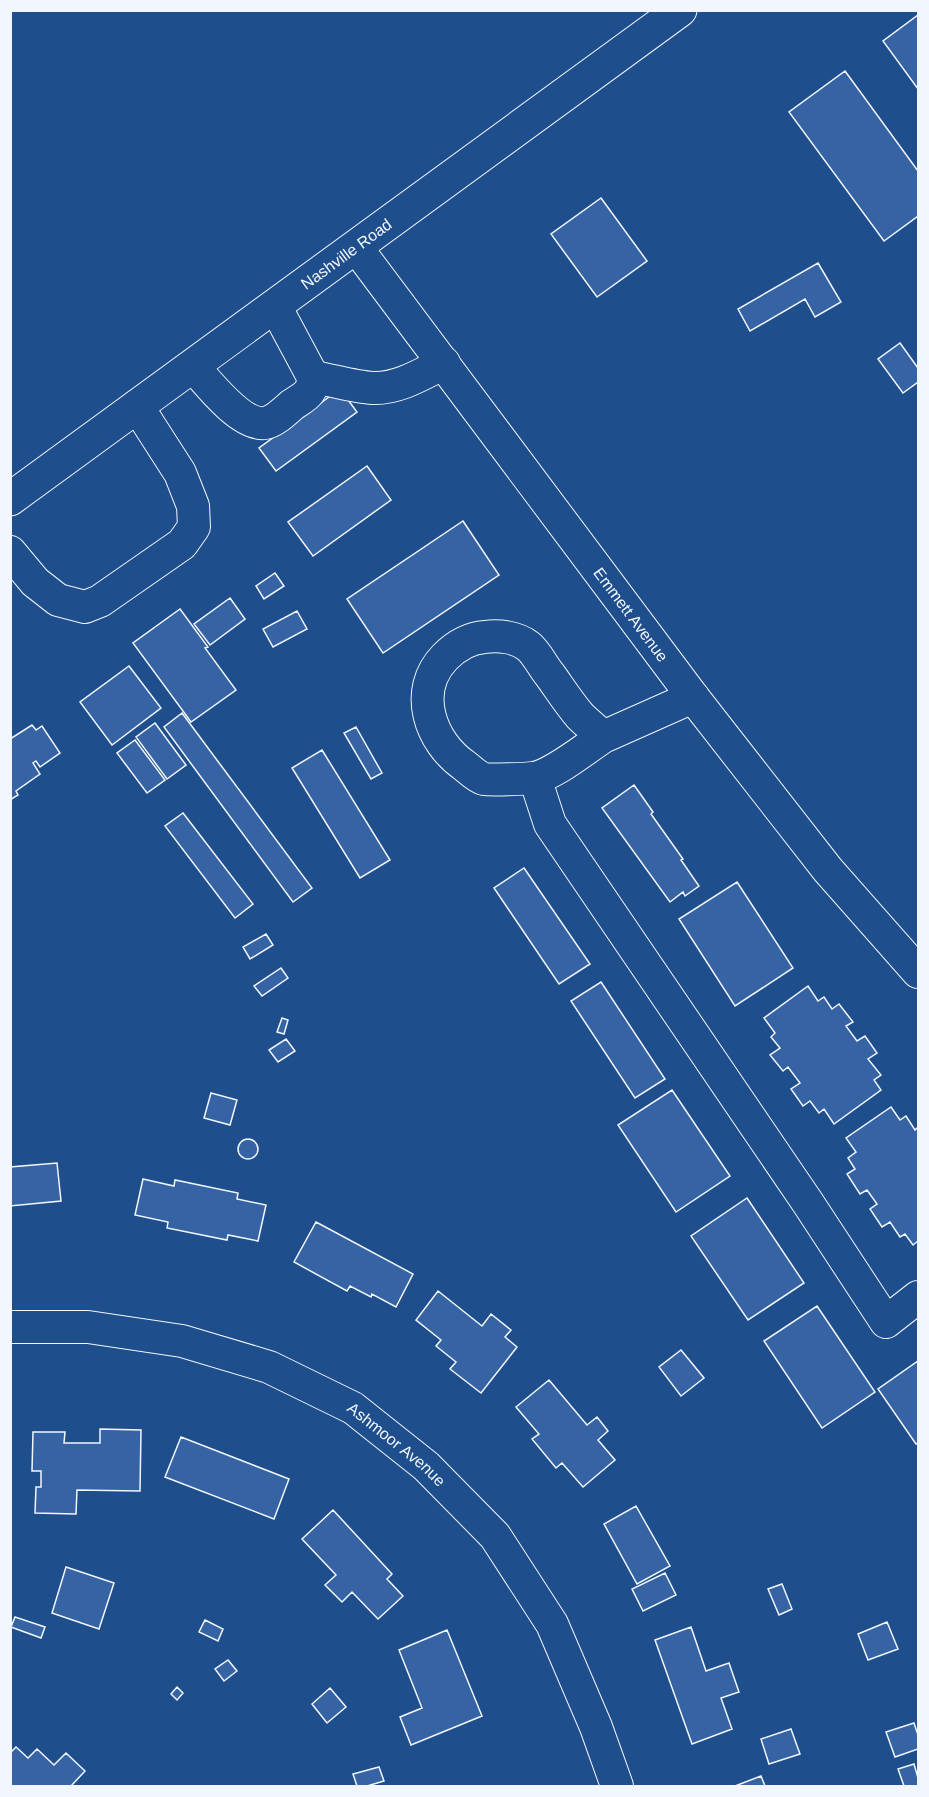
<svg xmlns="http://www.w3.org/2000/svg" width="929" height="1797" font-family="Helvetica,sans-serif">
<rect width="100%" height="100%" fill="#1f4e8c"/>
<path fill="#3563a3" stroke="#f2f6ff" stroke-width="1.5" d="M918,15V89L883,41Z
M845,71L918,171V216L884,241L789,112Z
M601,198L647,261L597,297L551,234Z
M818,263L841,302L815,317L805,299L750,331L738,309Z
M900,343L918,368V382L903,393L878,359Z
M340,389L357,412L276,471L259,448Z
M367,466L391,500L313,556L288,522Z
M463,521L499,575L383,653L347,599Z
M275,573L284,586L264,599L256,586Z
M230,598L245,619L210,645L194,624Z
M180,609L208,647L205,648L236,690L191,722L133,643Z
M297,611L307,629L273,647L263,629Z
M129,666L161,708L112,745L80,702Z
M182,713L312,888L293,902L164,727Z
M155,723L186,765L167,779L136,737Z
M32,725L36,730L42,726L60,753L40,767L36,761L33,763L40,774L16,791L18,795L10,800V739Z
M356,727L382,773L371,779L344,733Z
M135,740L165,780L147,793L117,753Z
M322,750L390,860L360,878L292,768Z
M634,785L653,812L651,814L683,859L681,860L699,886L685,896L683,892L670,902L602,808Z
M183,813L253,904L235,918L165,826Z
M524,868L590,964L559,984L494,888Z
M737,882L793,968L735,1006L679,919Z
M266,934L273,945L250,959L243,947Z
M281,968L288,978L262,996L254,986Z
M601,982L665,1079L635,1098L571,1001Z
M808,986L818,1001L824,997L832,1009L839,1004L853,1022L846,1026L857,1041L865,1036L877,1053L868,1059L881,1075L874,1080L881,1090L834,1124L824,1109L819,1113L810,1101L803,1106L791,1089L800,1083L788,1067L783,1071L770,1055L780,1048L771,1037L775,1033L764,1018Z
M282,1018L288,1020L284,1034L277,1032Z
M286,1039L295,1051L278,1062L269,1050Z
M672,1090L730,1176L676,1212L618,1125Z
M211,1093L237,1100L230,1125L204,1118Z
M891,1107L900,1120L906,1116L915,1130L918,1127V1241L913,1245L905,1234L900,1237L890,1222L882,1227L870,1209L877,1204L867,1190L860,1194L847,1174L855,1169L848,1158L856,1152L846,1138Z
M238 1149a10 10 0 1 1 20 0a10 10 0 1 1-20 0Z
M57,1163L61,1201L10,1206V1167Z
M143,1179L174,1186L175,1180L238,1193L237,1199L266,1205L258,1241L228,1235L227,1240L167,1228L168,1222L135,1215Z
M747,1198L804,1283L748,1320L691,1236Z
M316,1222L413,1274L396,1307L372,1294L371,1297L350,1286L347,1291L294,1262Z
M438,1291L482,1326L491,1314L511,1330L505,1337L517,1347L481,1393L450,1369L456,1362L436,1346L441,1340L416,1320Z
M817,1306L875,1392L822,1428L764,1341Z
M681,1350L704,1378L681,1396L659,1367Z
M918,1361V1443L916,1444L878,1389Z
M549,1380L587,1425L597,1417L608,1431L598,1440L615,1460L583,1487L562,1463L556,1468L532,1439L539,1434L516,1407Z
M100,1429L141,1430L140,1491L77,1490L76,1514L35,1513L36,1487H41V1471H32L33,1432H65L64,1443H100Z
M181,1437L289,1479L274,1519L165,1477Z
M636,1506L670,1566L637,1584L604,1524Z
M333,1510L392,1574L387,1579L403,1596L378,1619L352,1592L342,1602L325,1585L336,1575L302,1539Z
M66,1567L114,1583L99,1629L52,1613Z
M665,1573L676,1595L643,1611L632,1589Z
M782,1584L792,1609L779,1615L768,1589Z
M15,1617L45,1627L41,1638L11,1627Z
M205,1620L223,1629L218,1641L199,1632Z
M887,1622L898,1649L868,1660L858,1634Z
M691,1627L706,1671L729,1663L739,1692L721,1698L732,1729L692,1744L655,1640Z
M447,1630L482,1716L411,1745L400,1717L422,1708L399,1650Z
M228,1660L237,1671L224,1681L215,1669Z
M177,1687L183,1693L177,1700L171,1694Z
M330,1688L346,1707L327,1723L312,1704Z
M914,1723L918,1735V1749L895,1757L886,1732Z
M791,1729L800,1754L769,1764L761,1739Z
M16,1747L28,1758L37,1749L54,1765L66,1753L85,1771L71,1786H10V1753Z
M914,1764L918,1778V1786H904L898,1769Z
M379,1767L384,1781L367,1786H357L353,1774Z
M761,1776L765,1786H735Z"/>
<g fill="none" stroke-linecap="round" stroke-linejoin="round">
<defs>
<g id="minor">
<path id="s1" d="M356,247L693,697L828,870L918,972"/>
<path d="M193,366C208,383 241,426 265,423C274,422 285,411 292,405C305,396 313,394 313,377L275,306"/>
<path d="M313,377C332,380 354,387 373,388C398,389 422,374 444,363"/>
<path d="M10,552L35,582L58,600L85,607L100,601L182,544L194,527L193,506L180,473L137,406"/>
<path d="M603,737C586,748 553,775 534,778C526,779 490,780 484,779C477,777 470,770 465,766C430,742 412,691 445,657C456,646 470,638 485,637C498,635 517,637 528,646C537,653 543,667 550,675C560,689 569,703 580,716C587,723 596,730 603,737L693,697"/>
<path d="M535,778L550,824L808,1203L886,1322L918,1297"/>
<path id="s2" d="M10,1327H88L182,1341L269,1367L353,1408L426,1466L495,1536L552,1624L596,1727L617,1786"/>
</g>
<g id="major">
<path id="s3" d="M10,499L680,10"/>
</g>
</defs>
<use href="#minor" stroke="#f2f6ff" stroke-width="34"/>
<use href="#major" stroke="#f2f6ff" stroke-width="35"/>
<use href="#minor" stroke="#1f4e8c" stroke-width="32"/>
<use href="#major" stroke="#1f4e8c" stroke-width="33"/>
</g>
<g text-anchor="middle" dominant-baseline="central" stroke-width="4.5" stroke-linejoin="round" paint-order="stroke">
<g font-size="16" fill="#f2f6ff" stroke="#1f4e8c">
<text stroke="none"><textPath href="#s3" startOffset="416">Nashville Road</textPath></text>
<text stroke="none"><textPath href="#s1" startOffset="459">Emmett Avenue</textPath></text>
<text stroke="none"><textPath href="#s2" startOffset="414">Ashmoor Avenue</textPath></text>
</g>
</g>
<rect width="929" height="1797" fill="none" stroke="#f2f6ff" stroke-width="24"/>
</svg>
